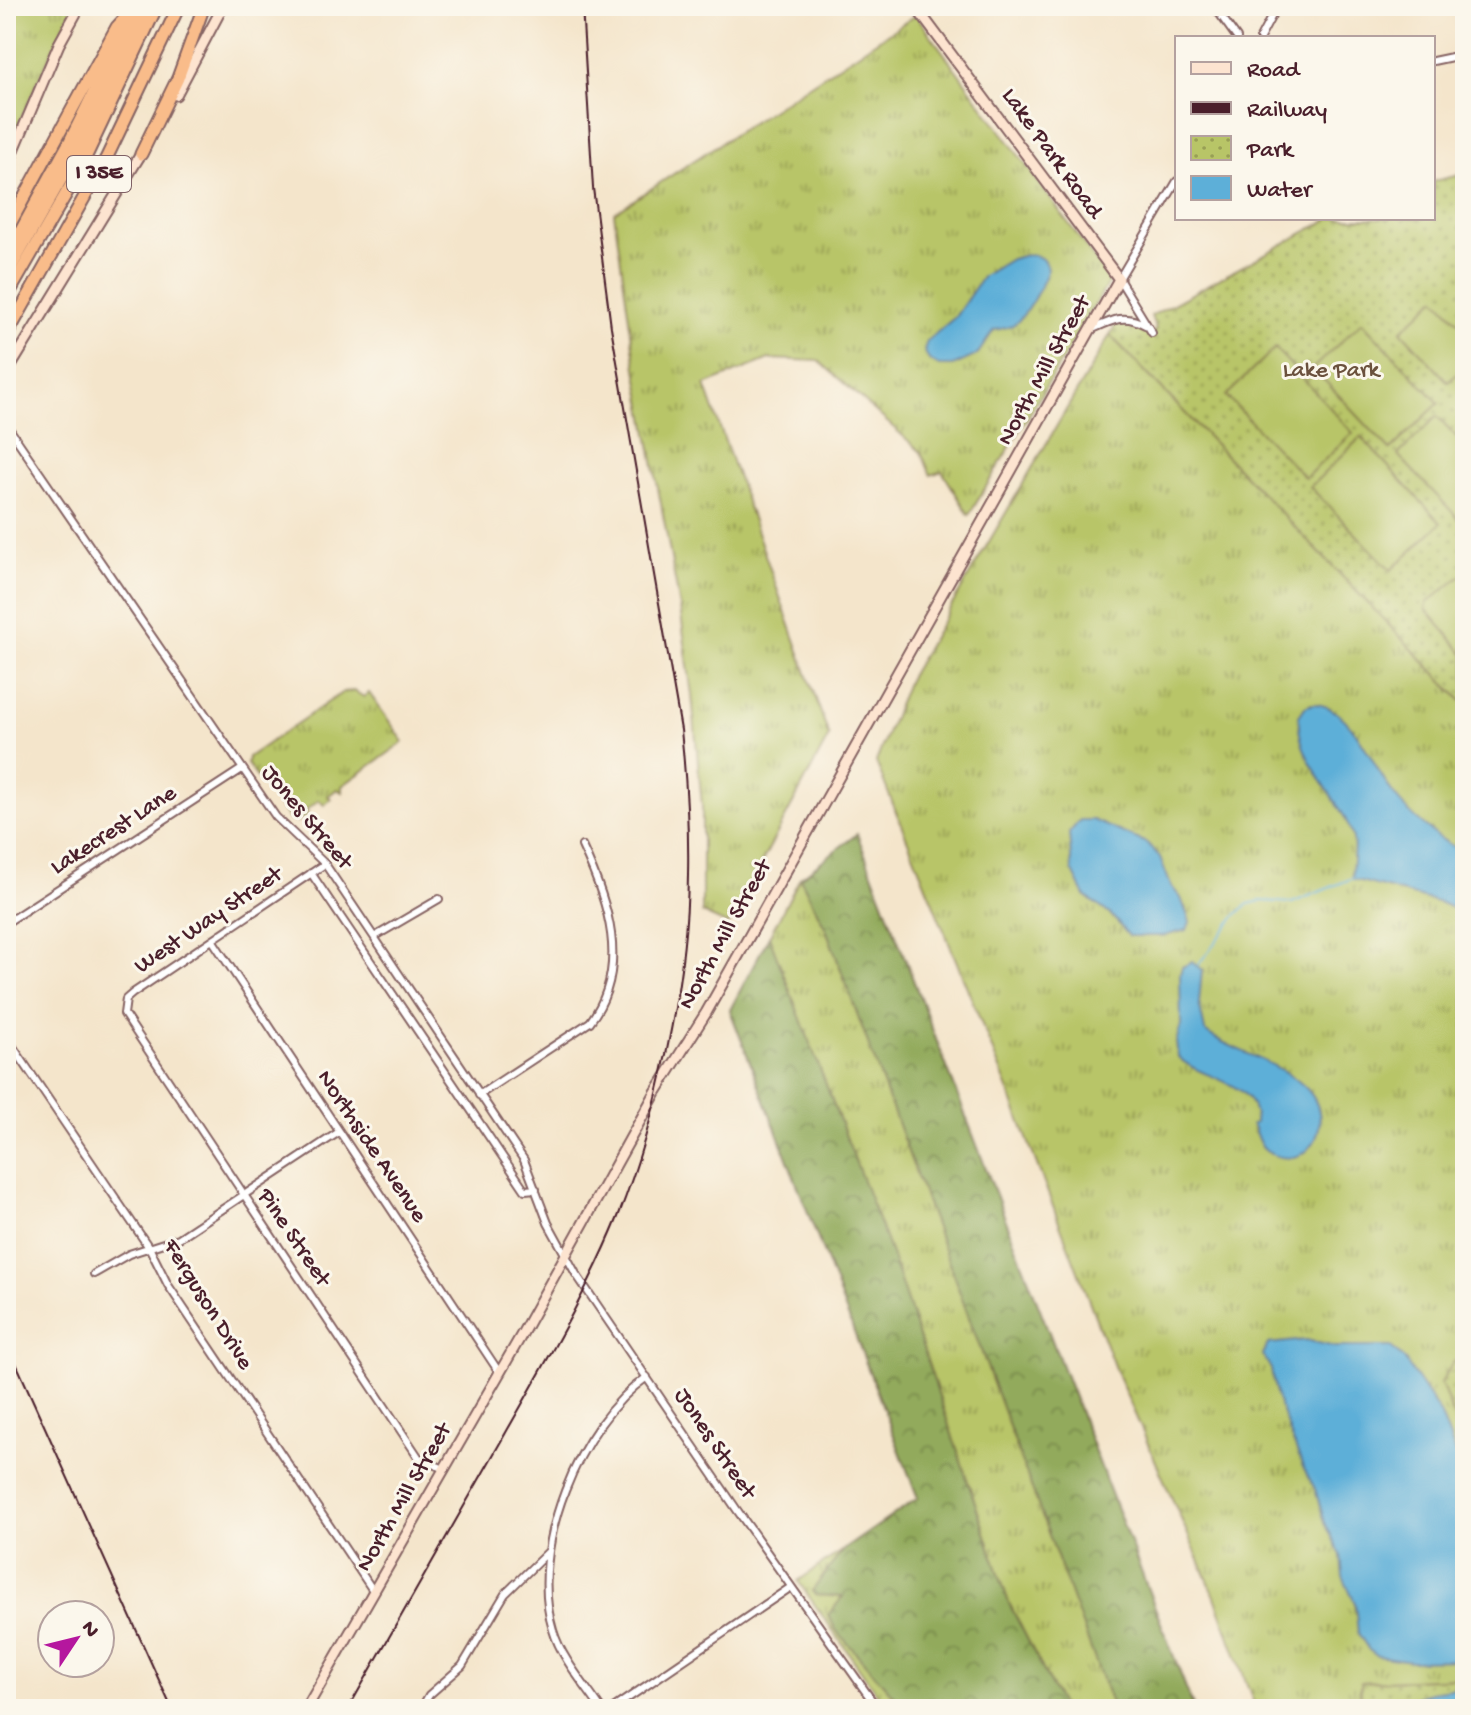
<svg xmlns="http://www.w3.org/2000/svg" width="1471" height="1715" font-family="'Gochi Hand',sans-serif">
<defs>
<pattern id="grass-tufts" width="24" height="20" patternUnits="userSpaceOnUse" patternTransform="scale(2)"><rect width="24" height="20" fill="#b8c567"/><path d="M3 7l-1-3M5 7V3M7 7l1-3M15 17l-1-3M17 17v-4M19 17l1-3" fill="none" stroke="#989f55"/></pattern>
<pattern id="forest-crowns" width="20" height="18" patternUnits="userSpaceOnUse" patternTransform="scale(2)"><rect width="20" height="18" fill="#92aa5c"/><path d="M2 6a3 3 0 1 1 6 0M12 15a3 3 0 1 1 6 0" fill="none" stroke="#798a4c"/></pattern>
<pattern id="park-dots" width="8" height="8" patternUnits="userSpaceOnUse" patternTransform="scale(2)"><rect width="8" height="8" fill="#b8c567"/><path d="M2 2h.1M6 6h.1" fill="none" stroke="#989f55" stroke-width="1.8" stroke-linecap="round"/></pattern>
</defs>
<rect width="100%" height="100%" fill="#fbf7ec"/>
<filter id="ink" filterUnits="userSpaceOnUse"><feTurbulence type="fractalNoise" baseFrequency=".0125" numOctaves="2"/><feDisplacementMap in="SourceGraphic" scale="16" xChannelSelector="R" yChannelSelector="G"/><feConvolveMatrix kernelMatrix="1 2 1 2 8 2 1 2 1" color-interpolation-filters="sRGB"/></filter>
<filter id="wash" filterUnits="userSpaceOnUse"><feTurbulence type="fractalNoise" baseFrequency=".006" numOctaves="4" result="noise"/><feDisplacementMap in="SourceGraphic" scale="32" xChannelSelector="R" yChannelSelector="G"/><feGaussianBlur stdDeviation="1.8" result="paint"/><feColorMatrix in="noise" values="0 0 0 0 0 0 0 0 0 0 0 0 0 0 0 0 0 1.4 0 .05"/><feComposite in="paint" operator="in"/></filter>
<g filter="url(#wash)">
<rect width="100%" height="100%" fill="#f4e5cb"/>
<path fill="url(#grass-tufts)" stroke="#817249" stroke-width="2" d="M6,6H73L6,151Z
M916,15L1110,280L969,515L942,471L931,475L921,452L819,361L769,359L705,385L829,736L728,925L702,913V806L692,695L680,607L636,368L614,213Z
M1110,335L1465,704V1358L1453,1362L1441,1383L1465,1447V1678L1361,1682L1360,1709H1256L1214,1594L1116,1371L1010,1094L876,762L908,680Z
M354,691L364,697L369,693L404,742L342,786V792L337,789L328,796L331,799L324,805L319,800L306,810L308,814L297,822L290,820L247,764L248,757L343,692Z
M857,834L1194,1709H888L798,1581L918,1498L730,1010L800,878Z"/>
<path fill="url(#forest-crowns)" stroke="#6e6444" stroke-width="2" d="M857,834L1194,1709H1113L826,929L800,878Z
M769,936L890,1251L1009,1603L1063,1709H905L836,1630L828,1615L843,1597L815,1595L812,1591L843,1550L918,1498L730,1010Z"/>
<path fill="url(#park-dots)" stroke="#817249" stroke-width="2" d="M1465,174V704L1110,335L1118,321C1132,320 1139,325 1148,335L1156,330L1151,316L1331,218H1433V181Z
M1465,1358V1447L1441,1383L1453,1362Z
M1465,1678V1709H1361V1682Z"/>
<path fill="#b8c567" stroke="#817249" stroke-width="2" d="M1436,298L1465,329V367L1448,382L1401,331Z
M1362,322L1439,403L1390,450L1313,368Z
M1275,348L1353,433L1305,478L1226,396Z
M1437,416L1465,446V517L1461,521L1398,455Z
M1361,437L1441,523L1391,570L1310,487Z
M1465,573V655L1426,609L1427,603Z"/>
<path fill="#5dafd8" stroke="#546782" stroke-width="2" d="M1026,255C1038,255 1043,257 1048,268C1045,281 1025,318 1013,325C1008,328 1000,329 994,330L977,355L953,366H939L929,360L924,350L927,341L955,317L983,276L1011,259Z
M1312,704C1351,703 1373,767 1393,793C1409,815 1440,842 1465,852V914L1441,903L1353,879C1350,864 1357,849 1352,835C1339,794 1295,761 1299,716L1305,707Z
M1080,820H1093L1147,843L1160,857L1171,886L1181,898L1190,922L1187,930L1164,936H1129L1111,915L1085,896L1072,870L1069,833Z
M1192,962L1202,970L1199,1003L1205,1031C1234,1057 1341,1072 1316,1138C1307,1161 1277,1164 1262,1146C1256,1139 1256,1131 1252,1124L1255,1123C1258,1080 1203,1081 1178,1057L1176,1042L1181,1025L1180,975L1182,967Z
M1306,1340L1335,1347H1391L1404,1359L1440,1413L1465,1478V1660L1411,1661L1377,1656L1369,1650L1358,1633L1355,1603L1343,1577L1341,1555L1325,1523L1315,1489L1303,1467L1277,1399L1271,1369L1263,1355L1268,1344Z
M1465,1687V1709H1400L1399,1705L1430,1692Z"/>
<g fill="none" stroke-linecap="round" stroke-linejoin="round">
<path stroke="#5dafd8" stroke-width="2" d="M1198,965L1237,914L1248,904L1261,901L1292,903L1353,878"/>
</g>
</g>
<g filter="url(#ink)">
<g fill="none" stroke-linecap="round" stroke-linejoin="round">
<defs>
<path id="minor" d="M1214,6L1237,38
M1260,38L1277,6
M1433,61L1452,57
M1093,329C1112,320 1125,313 1145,325
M1152,333L1119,279L1177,181
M6,424L276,817L325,864L524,1160L548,1223L576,1274L737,1510L878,1709
M325,864L133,993L126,999L124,1014L419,1458L444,1469
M311,873L525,1190L536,1189
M6,923L242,769
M374,937L439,899
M213,941L499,1372
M7,1038L150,1249L168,1285L374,1592
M479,1095L590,1022C631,968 608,901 582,846
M94,1274L129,1254L179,1238L339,1132
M421,1709L429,1695L462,1666L505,1594L548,1552
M601,1709C585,1685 561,1658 553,1630C528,1549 579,1424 647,1377
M612,1709L791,1587"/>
<path id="secondary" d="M176,95L223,6
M6,169L59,44L80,6
M6,374L144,149
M306,1709L522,1334L656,1092L706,1013L1119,279L915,6"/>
<path id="motorway" d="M141,154L178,78L204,6
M6,231L117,27L128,15
M6,258L69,143L137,6
M6,276L77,151L146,6
M6,298L78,173L157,6
M6,336L106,159L179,6
M6,374L7,373"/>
</defs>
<use href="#minor" stroke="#866463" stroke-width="10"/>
<use href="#secondary" stroke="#866463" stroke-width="13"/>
<use href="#motorway" stroke="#866463" stroke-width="15"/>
<use href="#minor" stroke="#fff" stroke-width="6"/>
<use href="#secondary" stroke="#fde4d0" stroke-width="9"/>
<use href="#motorway" stroke="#f9bc8a" stroke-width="11"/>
<path stroke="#4a1f2b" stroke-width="2" d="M6,1341L172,1709
M348,1709C400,1618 452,1527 504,1436C544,1365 587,1293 618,1217C657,1118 687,981 688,875C689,827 686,778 681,730L611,327L593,188L582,6"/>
</g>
</g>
<g text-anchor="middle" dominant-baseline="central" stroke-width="6" stroke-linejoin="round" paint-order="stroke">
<rect fill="#fbf7ec" stroke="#7f6065" stroke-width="2" x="67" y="156" width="64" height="36" rx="6"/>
<g font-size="22" font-weight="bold" fill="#4a1f2b">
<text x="99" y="174">I 35E</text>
</g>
<g font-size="24" fill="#4a1f2b" stroke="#fbf7ec">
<text transform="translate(1051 154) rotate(54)">Lake Park Road</text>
<text transform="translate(1045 371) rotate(-61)">North Mill Street</text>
<text transform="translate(306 818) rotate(50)">Jones Street</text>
<text transform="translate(114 831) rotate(-33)">Lakecrest Lane</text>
<text transform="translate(209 921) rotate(-34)">West Way Street</text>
<text transform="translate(726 935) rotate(-61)">North Mill Street</text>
<text transform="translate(371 1147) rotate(56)">Northside Avenue</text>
<text transform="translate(293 1238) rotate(56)">Pine Street</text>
<text transform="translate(207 1305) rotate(58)">Ferguson Drive</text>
<text transform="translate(714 1444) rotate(56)">Jones Street</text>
<text transform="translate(405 1498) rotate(-60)">North Mill Street</text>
</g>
<g font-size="24" fill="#6b513d" stroke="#fbf7ec">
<text x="1331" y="371">Lake Park</text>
</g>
</g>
<rect width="1471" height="1715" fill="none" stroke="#fbf7ec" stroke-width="32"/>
<rect x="1175" y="36" width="260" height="184" fill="#fbf7ec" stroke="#b4a19f" stroke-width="2"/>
<rect x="1191" y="62" width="40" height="12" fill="#fde4d0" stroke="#b4a19f" stroke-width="2"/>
<text x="1247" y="76" font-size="24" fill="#4a1f2b">Road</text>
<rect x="1191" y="102" width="40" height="12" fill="#4a1f2b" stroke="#b4a19f" stroke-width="2"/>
<text x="1247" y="116" font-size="24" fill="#4a1f2b">Railway</text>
<rect x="1191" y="136" width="40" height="24" fill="url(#park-dots)" stroke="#b4a19f" stroke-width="2"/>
<text x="1247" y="156" font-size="24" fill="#4a1f2b">Park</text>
<rect x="1191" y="176" width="40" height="24" fill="#5dafd8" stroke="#b4a19f" stroke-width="2"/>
<text x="1247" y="196" font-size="24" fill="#4a1f2b">Water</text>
<g transform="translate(76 1639) rotate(55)"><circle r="38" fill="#fbf7ec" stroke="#b4a19f" stroke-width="2"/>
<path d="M0-6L14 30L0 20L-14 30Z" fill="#b5179e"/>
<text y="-12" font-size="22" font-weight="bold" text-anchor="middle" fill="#4a1f2b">N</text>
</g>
</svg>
